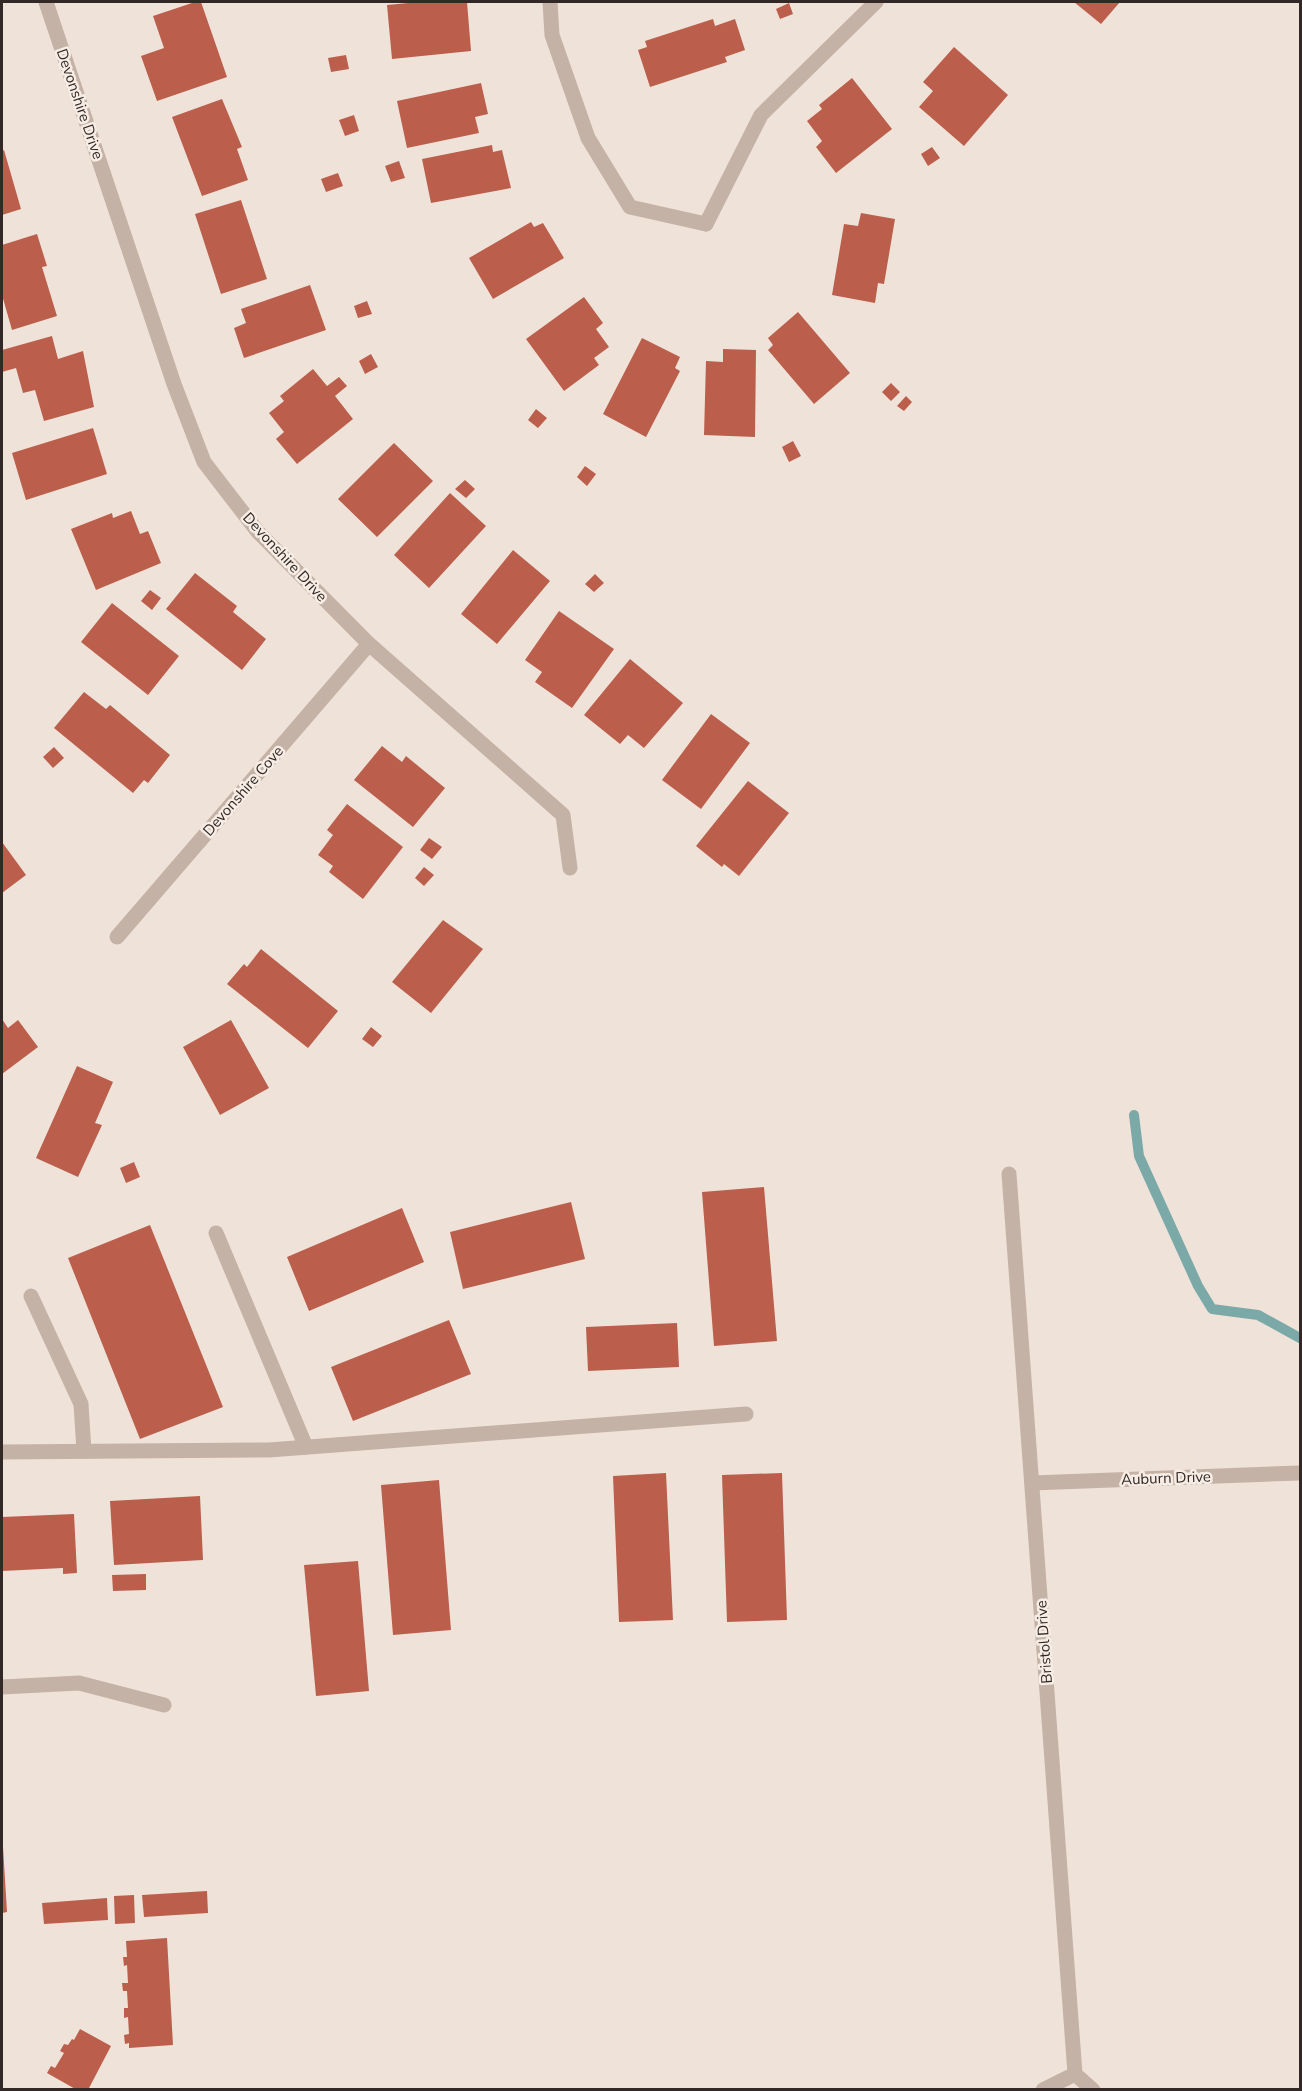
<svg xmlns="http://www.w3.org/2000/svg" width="1302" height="2091" font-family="'Nunito Sans',sans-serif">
<rect width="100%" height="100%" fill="#efe3d9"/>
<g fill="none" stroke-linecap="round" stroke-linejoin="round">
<path stroke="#7ba9a8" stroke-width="10" d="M1134,1115L1139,1156L1198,1286L1212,1309L1258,1315L1300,1338"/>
</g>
<path fill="#bb5e4b" d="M195,2H201L227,77L157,101L141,56L164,48L153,16Z
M419,2H467L471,51L392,59L387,5Z
M1074,2H1120L1101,24Z
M789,3L793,14L780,19L776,9Z
M713,19L715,26L735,19L745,50L725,57L727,62L650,87L638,50L647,47L645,41Z
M954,47L1008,95L964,146L919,107L933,91L923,82Z
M346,55L349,69L331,72L328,58Z
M852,78L892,129L836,173L816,147L822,141L807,121L822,109L819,105Z
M481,83L488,114L475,117L479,133L407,148L397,101Z
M222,99L242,147L237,149L248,180L202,196L172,117Z
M354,115L359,131L345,136L339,120Z
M492,145L493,152L502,150L511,188L431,203L422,159Z
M932,147L940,158L928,166L921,154Z
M4,150L21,209L2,215V151Z
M399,161L405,178L391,182L385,166Z
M338,173L343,186L326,192L321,179Z
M241,200L267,279L221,294L195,214Z
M861,213L895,219L884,284L878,283L875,303L832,295L844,224L858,226Z
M531,222L534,227L543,223L564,258L493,299L469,258Z
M37,234L47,266L42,267L57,316L12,330L2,295V245Z
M310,285L326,330L244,358L234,328L246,323L241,309Z
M584,297L603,323L596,329L609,347L594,358L599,365L564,391L526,339Z
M367,301L372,314L358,318L354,306Z
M798,312L850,373L814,404L768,350L773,345L768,338Z
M52,336L58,359L83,351L94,407L44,421L35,390L23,393L16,368L2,372V350Z
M642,338L680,357L675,368L680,371L646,437L603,414Z
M723,349L756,350L755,437L704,435L706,361L723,362Z
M371,354L378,367L365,374L359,361Z
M313,369L327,386L339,377L347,386L335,396L353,419L297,464L276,439L284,432L269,413L284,401L280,396Z
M891,383L900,392L891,401L882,392Z
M906,396L912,402L904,411L897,406Z
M536,409L547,418L538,428L528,420Z
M93,428L107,474L26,500L12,453Z
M793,441L801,456L789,462L782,447Z
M394,443L433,481L377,537L338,499Z
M585,466L596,474L587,486L577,477Z
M465,480L475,489L466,498L455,489Z
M450,493L486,526L429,588L394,555Z
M131,511L140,534L148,531L161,563L96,590L71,529L112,513L113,518Z
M513,550L550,581L497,644L461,614Z
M195,573L237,606L233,612L266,639L242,670L166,609Z
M595,574L604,583L594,592L585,584Z
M150,590L161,598L152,610L141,601Z
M112,603L179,656L148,695L81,642Z
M559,611L614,649L572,708L535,682L542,672L525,660Z
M630,659L683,703L644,748L628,735L620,744L584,715Z
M84,692L106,709L110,705L170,755L148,783L144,780L133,793L54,728Z
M711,714L750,743L701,809L662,780Z
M382,746L402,762L406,756L445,788L413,827L354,780Z
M54,747L64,758L53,768L43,757Z
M748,781L789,813L739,876L724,864L722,867L696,846Z
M347,804L403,847L363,899L329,872L333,866L318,855L333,835L327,830Z
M429,838L442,847L432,859L420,850Z
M2,842L26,875L2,893Z
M424,867L434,875L424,886L415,878Z
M443,920L483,949L431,1013L392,982Z
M261,949L338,1011L308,1048L227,984L244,964L247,967Z
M2,1019L8,1028L18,1020L38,1047L2,1074Z
M231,1020L269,1088L220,1115L183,1047Z
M371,1027L382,1036L373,1047L362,1039Z
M77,1066L113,1082L95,1123L102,1125L78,1177L36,1158Z
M134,1162L140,1177L126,1183L120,1168Z
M764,1187L777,1341L714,1346L702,1192Z
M571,1202L585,1259L463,1289L450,1232Z
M402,1208L424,1262L309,1311L287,1257Z
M150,1225L223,1407L140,1439L68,1258Z
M449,1320L471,1374L353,1421L331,1367Z
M677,1323L679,1367L588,1371L586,1327Z
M666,1473L673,1620L619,1622L613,1476Z
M782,1473L787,1620L727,1622L722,1475Z
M439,1480L451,1630L393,1635L381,1485Z
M200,1496L203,1560L114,1565L110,1501Z
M74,1514L77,1573L63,1574V1568L2,1571V1517Z
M358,1561L369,1691L316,1696L304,1565Z
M146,1574V1590L113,1591L112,1575Z
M2,1831L7,1912L2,1913Z
M207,1891L208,1913L144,1917L142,1895Z
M134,1895L135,1923L115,1924L114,1896Z
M107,1898L108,1920L44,1924L42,1903Z
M167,1938L173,2045L129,2048V2043L125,2044L124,2035L129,2034L128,2017L124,2018V2008H128L127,1991H123L122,1983H128L127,1965L124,1966L123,1957H127L126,1941Z
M80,2029L111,2046L88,2090H77L47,2073L51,2066L55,2068L64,2053L60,2051L64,2044L68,2045L72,2039L74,2040Z"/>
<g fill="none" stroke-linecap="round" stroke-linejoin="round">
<path stroke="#c5b2a6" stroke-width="15" d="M706,224L761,115L876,2
M216,1233L306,1447
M31,1296L81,1404L84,1451"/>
<path stroke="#c5b2a6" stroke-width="15" d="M46,2L174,384L204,462L258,532L369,644L563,815L570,868
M550,2L552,35L588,138L630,207L706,224
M117,937L369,644
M1009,1174L1075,2074
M2,1452L269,1450L746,1414
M1032,1483L1300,1473
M2,1687L79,1683L164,1705
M1075,2074L1093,2090
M1043,2090L1075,2074"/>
</g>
<g text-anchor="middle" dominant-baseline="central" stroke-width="5" stroke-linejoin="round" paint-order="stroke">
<g font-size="15" fill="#322927" stroke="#f7ede5">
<text transform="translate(80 104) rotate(71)">Devonshire Drive</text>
<text transform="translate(285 557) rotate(47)">Devonshire Drive</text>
<text transform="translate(243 791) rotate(-49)">Devonshire Cove</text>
<text transform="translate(1166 1478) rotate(-2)">Auburn Drive</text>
<text transform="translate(1044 1642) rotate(-94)">Bristol Drive</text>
</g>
</g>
<rect width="1302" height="2091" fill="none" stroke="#322927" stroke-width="6"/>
</svg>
